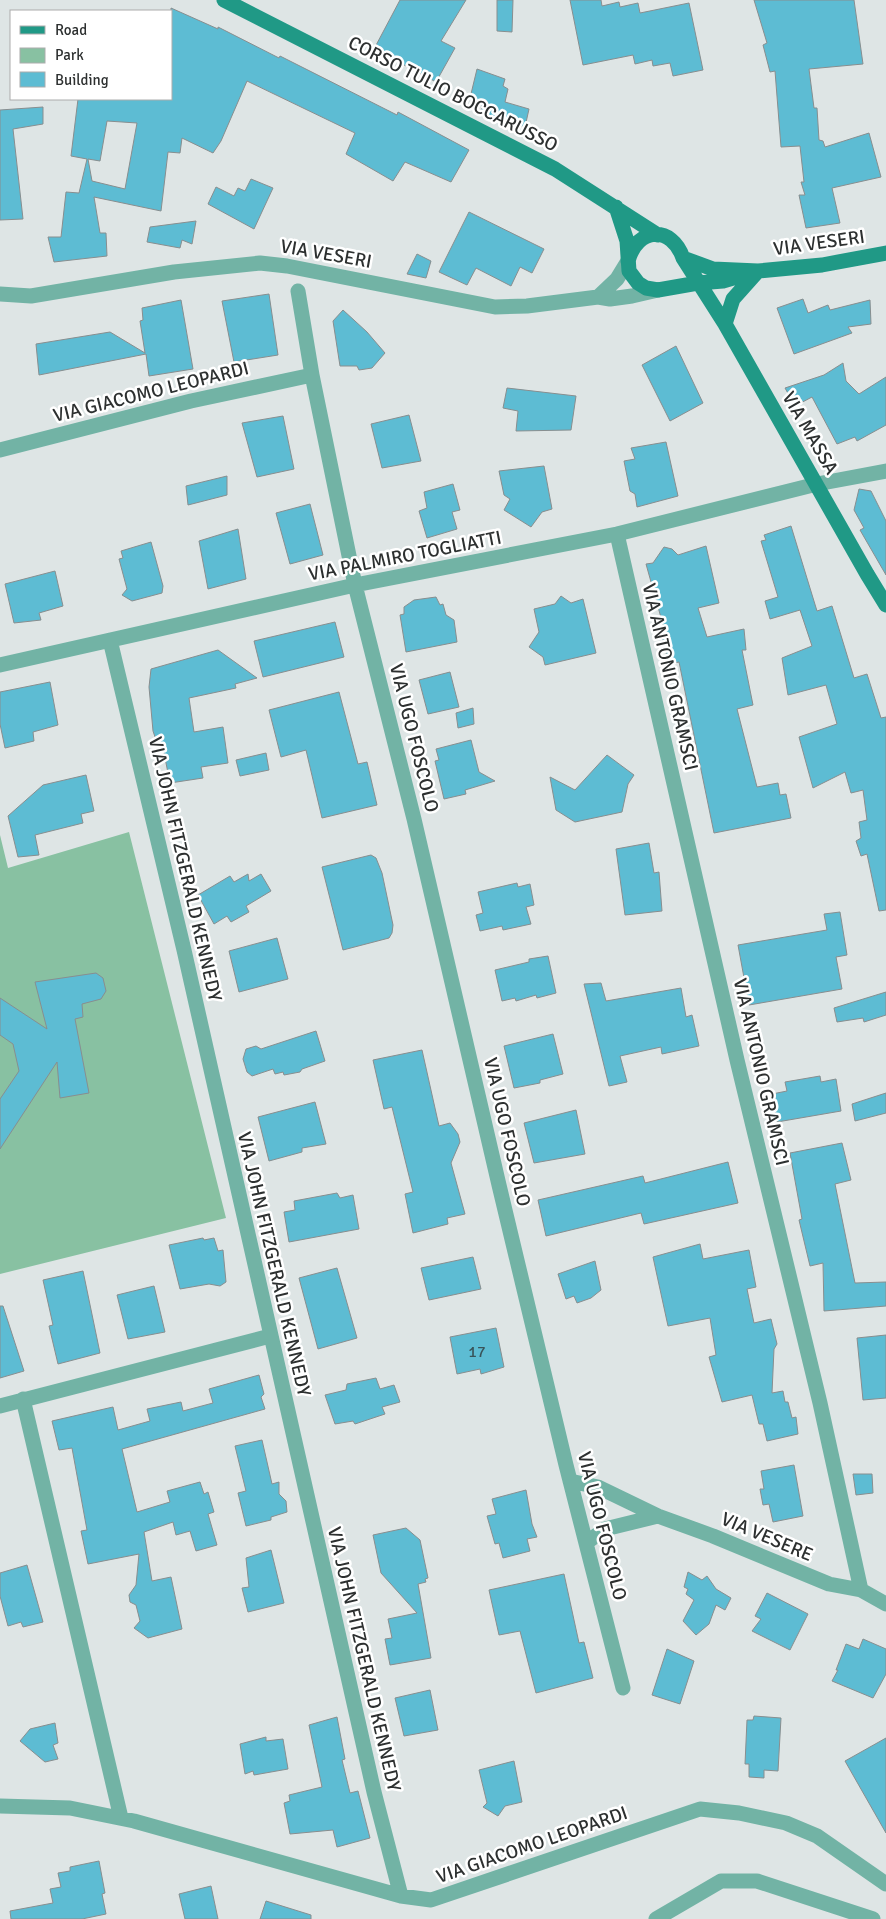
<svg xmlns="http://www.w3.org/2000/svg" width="886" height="1919" font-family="Signika,sans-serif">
<rect width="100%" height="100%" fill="#dee5e5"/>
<path fill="#88c1a2" d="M129,832L226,1218L0,1274V835L8,868Z"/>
<path fill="#5dbcd3" stroke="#888e8f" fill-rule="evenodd" d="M400,0H466L441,41L455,48L436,82L374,49Z
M497,0H513L512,32L497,31Z
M570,0H601L602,6L619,2L620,7L638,3L640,13L689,3L703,70L673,76L670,63L653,66L652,60L635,64L633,55L583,65Z
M754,0H854L863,64L809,69L814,108H817L819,140L823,141L825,147L869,133L881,177L832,188L840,223L806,228L799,195H805L801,182H804L800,146L781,147L775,71L770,72L763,45L767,43Z
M171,8L218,29V27L279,58L280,56L397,115L398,112L469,150L451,182L405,162L393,181L346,154L355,133L247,81L221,141L213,153L182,138L180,153L168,152L161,211L94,197L100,233H106L107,256L54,262L48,237H61L66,192L79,193L87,159L71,156L78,99H171ZM107,121L137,123L125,189L92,181L88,159L100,161Z
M477,69L505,79L503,86L508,89L505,102L529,109L525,127L479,113L483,107L470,98Z
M43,107V124L13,129L23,219L0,220V110Z
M251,179L273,188L254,229L208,204L216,187L234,196L238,188L245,191Z
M469,212L544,249L532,273L520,267L511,286L476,268L467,285L439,272Z
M196,221L192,244L182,240L180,248L147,242L150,227Z
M417,254L431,261L426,278L407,274Z
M269,294L278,355L234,362L222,301Z
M803,299L808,313L828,305L830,310L870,300L871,324L848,327L852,333L794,354L777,308Z
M181,300L193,369L149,376L146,354L39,375L36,344L110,332L145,353L140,321L143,320L142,308Z
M343,310L367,332L385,353L372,368L359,370L357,366H340L333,321Z
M676,346L703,403L670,421L642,365Z
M843,363L846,381L859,394L886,377V425L857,441L855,437L837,444L812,397L795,406L785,388L824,375Z
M507,388L576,396L571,430L516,431L518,411L503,408Z
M409,415L421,461L382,468L371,424Z
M283,416L294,469L257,477L242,423Z
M666,442L678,496L637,507L635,494L630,491L624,461L635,459L631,448Z
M544,466L552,509L542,512L531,527L504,510L510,499L504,495L499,471Z
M227,476V495L188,505L186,486Z
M453,484L460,510L452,512L457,529L427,538L419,511L427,508L424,492Z
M859,489L871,491L886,521V575L860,530L864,528L854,510Z
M310,504L323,555L290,564L276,513Z
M791,526L817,611L832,606L854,678L867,674L881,718L886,717V910L879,911L867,854L861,856L856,841L861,838L859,822L867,820L863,790L851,793L845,772L813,788L799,737L837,724L826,685L788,695L782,658L812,646L800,610L770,619L765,601L778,597L761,541L766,540L764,535Z
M238,529L246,579L208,589L199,541Z
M151,542L163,586L162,593L132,601L122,595L127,589L119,559L123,558L121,551Z
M706,546L719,603L698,608L707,637L744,629L746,650H742L753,705L737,709L757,787L778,783L780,795L786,794L791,818L714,833L679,662L669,664L661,633L665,632L646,564L653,563L664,547L672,549L678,555Z
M55,571L63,606L39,613L41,620L14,623L5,584Z
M561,596L571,603L583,599L596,653L545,665L543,657L529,647L539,632L534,609L555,604Z
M436,597L440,605L443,604L446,615L454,620L457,642L406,652L400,615L404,614V607L414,600Z
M335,622L344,657L263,677L254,641Z
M218,650L257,678L235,684L236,688L189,698L194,732L223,727L228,763L201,767L203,778L170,783L162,743H157L153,731L149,687L151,669Z
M450,672L459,707L428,714L419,680Z
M50,682L58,725L33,732L34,741L5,748L0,724V692Z
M339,692L358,764L367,762L377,805L322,818L306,750L281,757L269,710Z
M473,708L474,724L458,728L456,713Z
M471,740L479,772L495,781L465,790L466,794L444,799L435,761L439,760L436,749Z
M266,753L269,770L240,776L236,760Z
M607,755L634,775L628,784L622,812L575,822L556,810L550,777L575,790Z
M86,775L94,811L81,814L83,823L35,835L39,855L18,857L8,816L43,785Z
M649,843L654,873L659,872L662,911L625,915L616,849Z
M371,855L376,858L382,873L393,925L392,933L389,938L343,950L322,867Z
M248,874L249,881L261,874L271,891L246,906L249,912L231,922L227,916L214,924L198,895L230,876L234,882Z
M517,883L518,887L530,884L534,905L526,907L531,924L503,930L502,926L480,931L476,915L483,913L478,892Z
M840,912L847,955L836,957L842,989L749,1005L738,945L827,930L824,914Z
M277,938L288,979L239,992L229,951Z
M548,956L556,993L537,998L536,995L516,1001L515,998L502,1001L495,970L529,962V959Z
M96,973L103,978L106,991L101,999L82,1004L83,1017L75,1019L89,1093L60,1098L57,1062L0,1149V1099L19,1071L13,1044L0,1035V998L47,1029L35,982Z
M601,983L606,1001L681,988L686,1017L692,1015L699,1046L662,1054L661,1047L620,1056L627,1082L609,1086L584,984Z
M886,992V1015L864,1022L863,1018L837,1022L834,1008Z
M316,1031L325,1061L302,1069L300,1072L284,1075L283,1072L275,1074L273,1069L252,1076L247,1072L243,1059L246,1049L256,1046L261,1049Z
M553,1034L563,1074L540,1080V1083L514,1088L504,1046Z
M422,1050L439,1126L450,1123L458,1134L460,1142L451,1163L465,1214L447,1218L448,1224L413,1233L405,1194L413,1192L392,1107L384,1109L373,1060Z
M820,1076L821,1082L836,1079L841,1111L777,1122L772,1094L787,1091L785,1082Z
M886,1093V1113L855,1121L852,1104Z
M315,1102L326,1144L302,1148V1152L269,1161L258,1117Z
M576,1110L585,1154L534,1163L524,1123Z
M842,1143L851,1180L835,1184L855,1283L886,1282V1306L824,1311L823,1263L810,1266L799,1220L802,1219L790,1153Z
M728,1162L738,1203L644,1224L641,1213L546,1236L538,1200L643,1176L645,1183Z
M337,1193L340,1198L353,1195L359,1229L289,1242L284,1212L295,1210L294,1201Z
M203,1238L204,1240L214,1238L218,1251L223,1250L226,1282L220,1286L209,1284L180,1289L169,1245Z
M700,1244L703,1259L749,1250L756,1287L747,1289L754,1323L771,1319L777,1344L774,1349L772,1393L783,1391L785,1402H788L792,1418L796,1417L798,1434L767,1441L763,1424H759L752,1395L722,1402L709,1357L716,1355L710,1318L668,1326L653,1257Z
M473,1257L481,1289L429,1300L421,1268Z
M595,1261L601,1290L591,1298L577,1303L574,1296L566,1299L558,1274Z
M337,1268L357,1338L318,1349L299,1278Z
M83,1271L100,1353L58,1364L49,1326L53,1325L43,1280Z
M154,1286L165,1332L128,1339L117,1295Z
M0,1306H3L24,1371L0,1378Z
M496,1328L504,1367L481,1374L480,1369L457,1374L450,1337Z
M886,1335V1398L863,1400L857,1338Z
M259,1375L264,1394L261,1397L265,1409L122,1449L137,1512L170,1502L167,1491L200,1482L204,1494L208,1492L214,1512L208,1514L217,1545L196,1551L190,1531L176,1535L173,1522L144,1532L152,1581L171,1577L182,1629L148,1638L134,1628L140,1621L136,1605L130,1602L129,1595L136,1585L139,1554L88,1564L81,1531L87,1530L72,1448L59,1450L52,1421L113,1407L118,1430L150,1421L147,1409L181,1402L183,1411L213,1403L209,1389Z
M376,1378L380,1389L394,1385L400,1402L382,1407L385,1414L355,1424L353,1421L335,1424L325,1395L346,1390L347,1384Z
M262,1440L272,1484L279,1482V1494L286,1501L287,1512L271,1517V1520L246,1526L238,1493L246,1491L235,1446Z
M794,1465L803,1516L773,1522L769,1504L763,1505L760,1489H764L761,1471Z
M853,1474H872L873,1493L856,1495Z
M526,1490L532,1524L537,1537L527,1539L530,1551L503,1558L499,1543L495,1544L487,1516L496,1514L492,1499Z
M406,1528L420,1540L428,1578L425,1579L426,1582L418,1584L431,1658L390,1665L385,1639L392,1638L388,1619L417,1613L381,1573L373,1535Z
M271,1550L284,1603L248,1612L242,1588L249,1587L246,1558Z
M27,1565L43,1622L23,1627L21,1622L8,1626L0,1596V1573Z
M688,1572L702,1580L707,1576L716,1589L731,1598L725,1610L716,1605L709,1624L696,1635L683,1621L694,1600L686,1594L688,1589L684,1587Z
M564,1574L579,1643L584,1642L593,1678L536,1693L520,1631L499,1635L489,1590Z
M767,1593L808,1614L790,1650L752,1631L761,1619L755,1616Z
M863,1639L886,1649V1674L873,1698L832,1681L838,1670H836L846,1644L859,1649Z
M667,1649L694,1661L680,1704L652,1695Z
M430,1690L438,1730L404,1736L395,1698Z
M754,1716L781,1718L778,1771L764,1770V1778L749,1777V1764H745L747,1720H753Z
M337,1717L345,1759L342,1760L350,1793L358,1791L370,1838L337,1847L333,1830L290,1834L284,1803L290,1801L289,1795L322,1787L309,1725Z
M55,1723L58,1743L53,1745L58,1759L45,1762L20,1741L30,1729Z
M266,1737V1741L283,1739L288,1769L254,1775L253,1771L245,1774L240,1744Z
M886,1738V1833L845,1761Z
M514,1761L522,1802L505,1806L498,1816L483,1807L487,1803L479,1770Z
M99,1861L105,1893L102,1894L106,1914L82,1919H11L10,1911L53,1903L50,1889L61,1887L58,1873L70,1871V1867Z
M211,1886L218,1919H185L179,1894Z
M266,1901L311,1915V1919H260Z"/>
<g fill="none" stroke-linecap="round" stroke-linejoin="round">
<path stroke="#72b3a5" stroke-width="15" d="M298,291L312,375L355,585L414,819L499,1185L566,1465L623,1688
M0,294L31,296L174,272L260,263L287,266L495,307L527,306L598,297L610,299L632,296L658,290
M598,297L617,279L628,261
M0,450L191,401L312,375
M617,534L737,1060L820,1403L861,1590L886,1604
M110,640L184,950L374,1792L401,1896
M0,665L355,585L617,534L817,484L886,471
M23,1399L121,1818
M0,1406L270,1336
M570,1481L598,1487L658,1516L713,1536L829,1584L861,1590
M586,1543L605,1529L658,1516
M0,1806L70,1808L134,1821L401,1896L431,1900L700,1809L739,1813L786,1823L817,1836L886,1884
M656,1919L721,1881H757L873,1919"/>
<path stroke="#209986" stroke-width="15" d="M224,0L555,169L658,235
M616,207L627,241L629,271L638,283L646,288L658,290L698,283L723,281L740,276
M683,258L713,269L758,271L822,265L886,253
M628,261C637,227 672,225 683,258L725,324L867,574L886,605
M725,324L733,299L758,271"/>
</g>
<g text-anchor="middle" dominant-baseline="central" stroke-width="5" stroke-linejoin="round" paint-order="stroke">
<g font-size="16" fill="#395359">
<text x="477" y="1352">17</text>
</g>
<g font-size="19" fill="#2d3030" stroke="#fff">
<text transform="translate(453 94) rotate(27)">CORSO TULIO BOCCARUSSO</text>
<text transform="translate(819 243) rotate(-8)">VIA VESERI</text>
<text transform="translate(326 254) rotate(10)">VIA VESERI</text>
<text transform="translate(151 392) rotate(-14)">VIA GIACOMO LEOPARDI</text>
<text transform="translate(810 433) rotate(60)">VIA MASSA</text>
<text transform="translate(405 556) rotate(-11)">VIA PALMIRO TOGLIATTI</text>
<text transform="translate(670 677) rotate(77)">VIA ANTONIO GRAMSCI</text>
<text transform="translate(414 738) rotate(76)">VIA UGO FOSCOLO</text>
<text transform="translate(185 869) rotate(77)">VIA JOHN FITZGERALD KENNEDY</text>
<text transform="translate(761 1072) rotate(77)">VIA ANTONIO GRAMSCI</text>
<text transform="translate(507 1132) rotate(77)">VIA UGO FOSCOLO</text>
<text transform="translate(274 1264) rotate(77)">VIA JOHN FITZGERALD KENNEDY</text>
<text transform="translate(602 1526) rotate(76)">VIA UGO FOSCOLO</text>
<text transform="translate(767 1537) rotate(23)">VIA VESERE</text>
<text transform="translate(364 1659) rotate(77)">VIA JOHN FITZGERALD KENNEDY</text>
<text transform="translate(532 1845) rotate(-19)">VIA GIACOMO LEOPARDI</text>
</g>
</g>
<rect x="10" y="10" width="162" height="90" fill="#ffffff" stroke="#abacac"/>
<rect x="20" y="26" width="25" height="8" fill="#209986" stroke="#abacac"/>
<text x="55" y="35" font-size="15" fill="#2d3030">Road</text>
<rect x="20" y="48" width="25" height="15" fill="#88c1a2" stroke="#abacac"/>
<text x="55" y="60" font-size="15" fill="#2d3030">Park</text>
<rect x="20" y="72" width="25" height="15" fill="#5dbcd3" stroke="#abacac"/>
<text x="55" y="85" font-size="15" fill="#2d3030">Building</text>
</svg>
